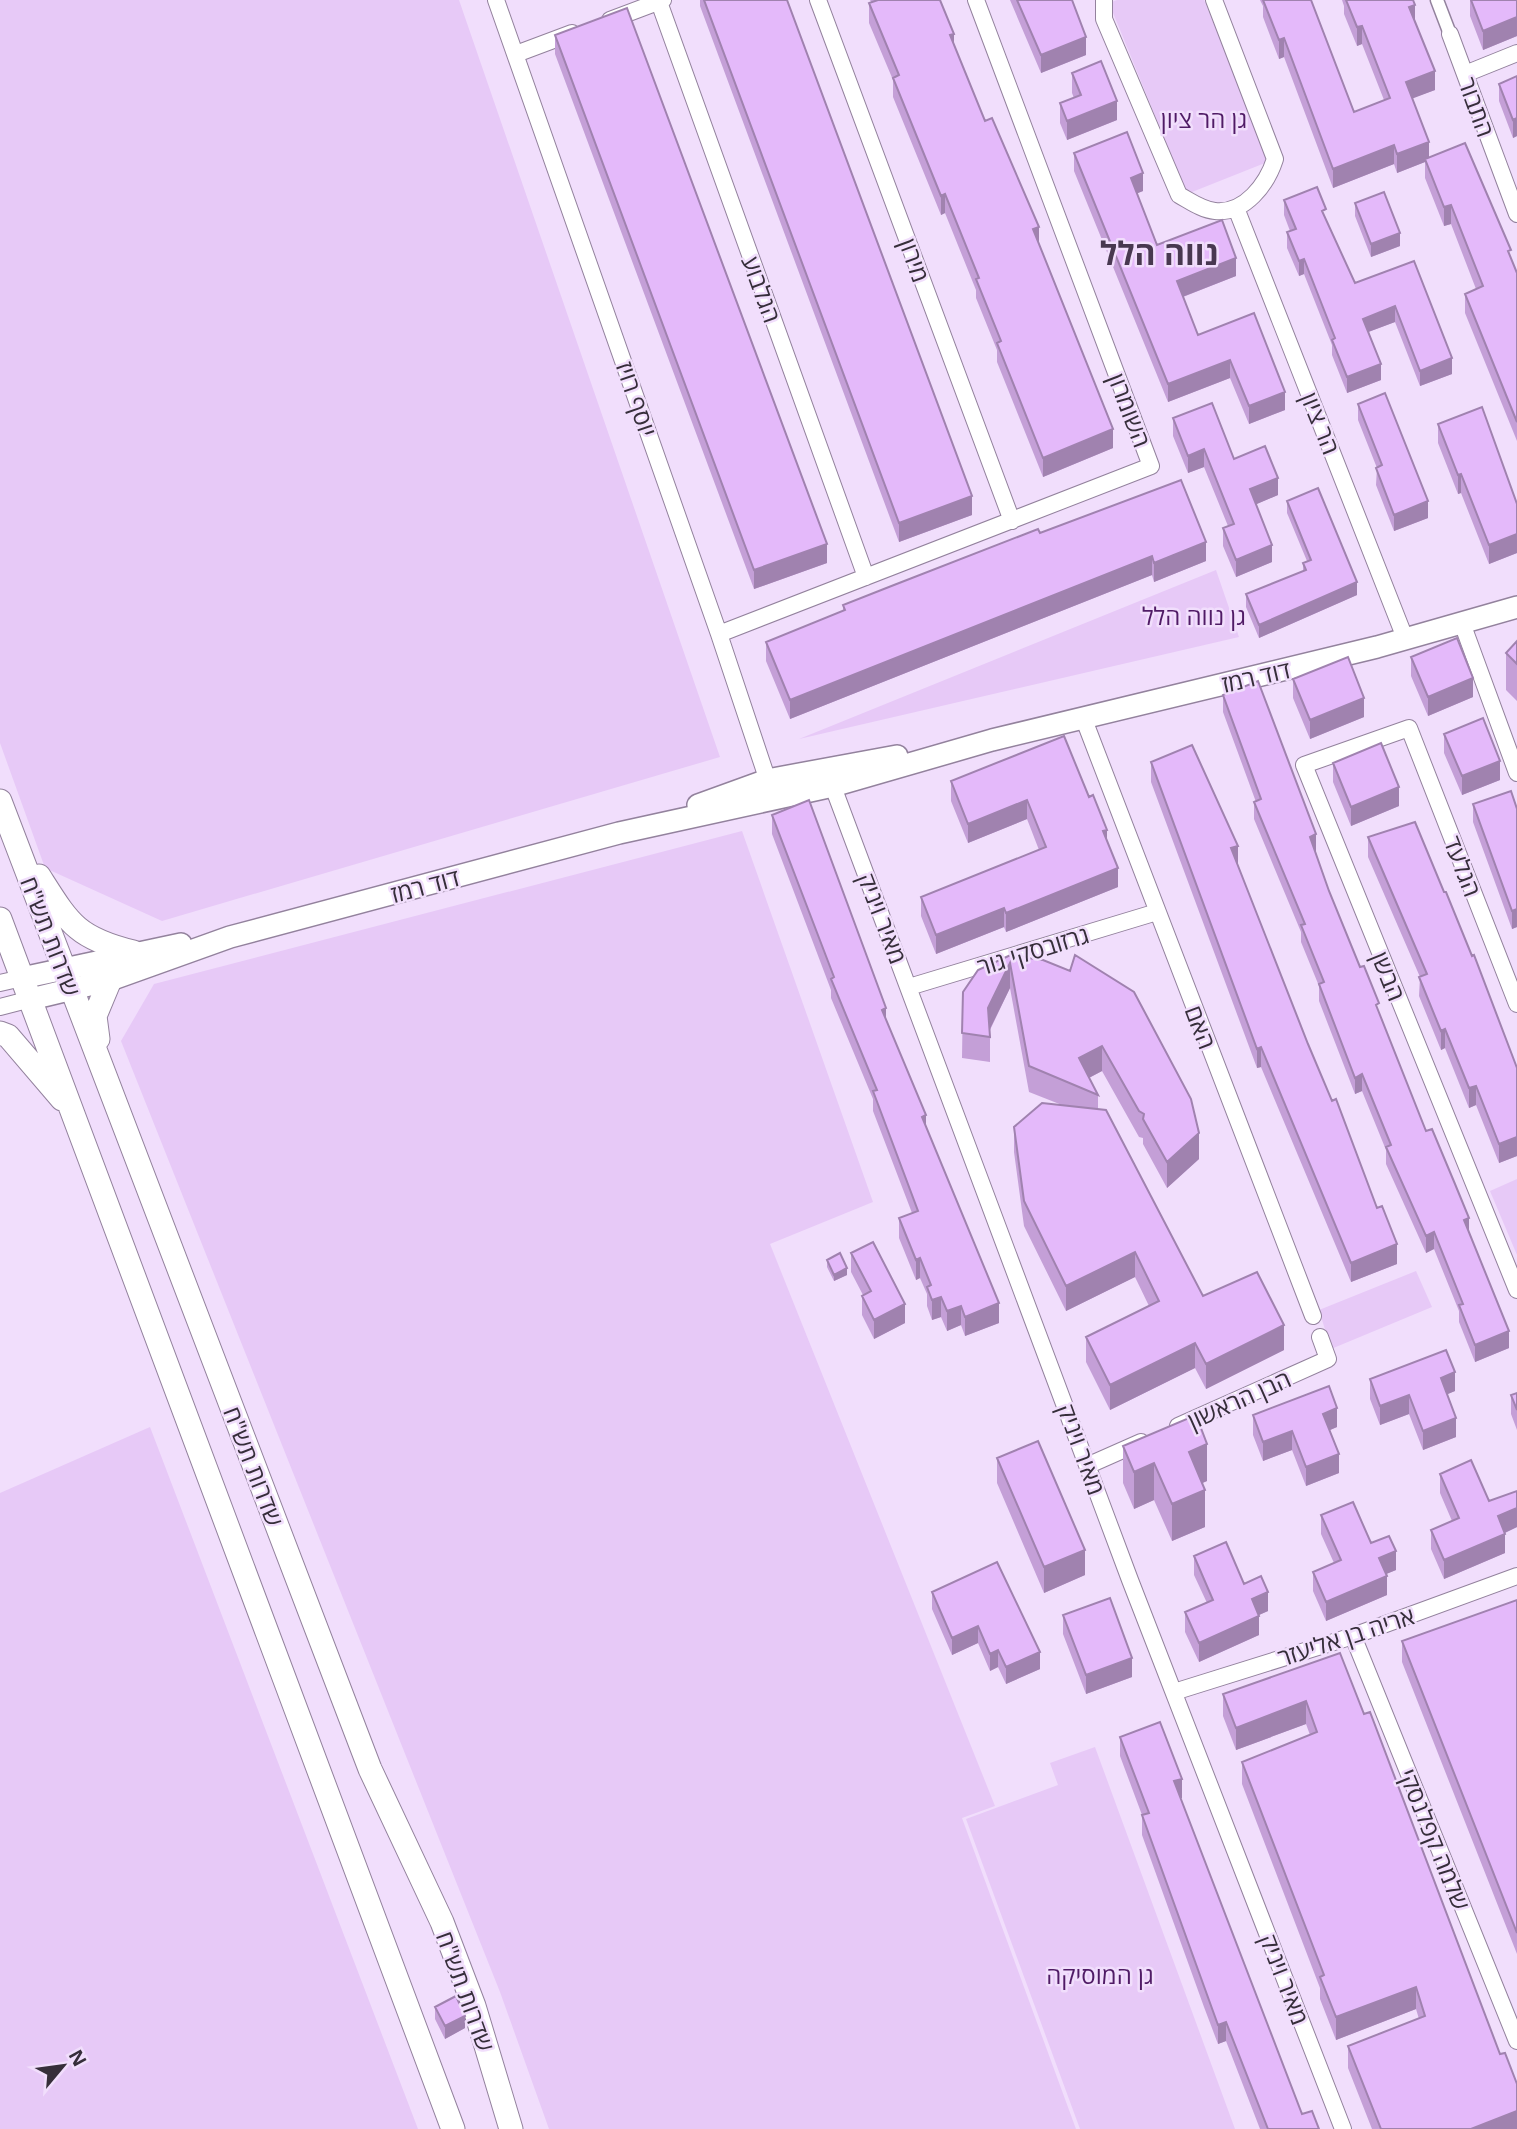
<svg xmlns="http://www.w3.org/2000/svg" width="1517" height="2129" font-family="'Open Sans',Heebo,sans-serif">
<rect width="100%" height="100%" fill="#f1defc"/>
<path fill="#e7c9f7" d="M0,0H459L720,757L162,921L45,868L0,743Z
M1117,0H1204L1270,161L1187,194L1109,3Z
M1216,570L1239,637L799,739Z
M742,831L873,1202L770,1244L995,1806L962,1818L1076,2129H549L500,1992L121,1041L154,984Z
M1517,1179V1255L1490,1191Z
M1416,1271L1432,1307L1331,1349L1319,1310Z
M150,1427L418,2129H0V1493Z
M1095,1747L1235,2129H1080L966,1819L1058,1785L1050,1763Z"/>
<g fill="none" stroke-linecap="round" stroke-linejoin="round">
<defs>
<path id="pedestrian" d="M1437,0L1450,34"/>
<path id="minor" d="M496,0L719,634L771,790
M818,0L1012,521
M1104,0V19L1179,195C1190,201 1202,210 1215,211C1245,214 1267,184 1275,159L1214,0
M659,2L866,577
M610,20L663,0
M1450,34L1517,214
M516,54L572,33
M1465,74L1517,53
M1236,208L1405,638
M1462,623L1517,773
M719,634L1151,466L976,0
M1083,717L1313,1316
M829,776L1130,1580L1343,2129
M0,983L22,978
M909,987L1157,912
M1517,1004L1409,728L1304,765L1517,1290
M0,1007L31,999
M1178,1426L1328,1359L1320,1337
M1089,1465L1141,1442
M1353,1636L1517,2041
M1174,1692L1353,1636L1517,1576"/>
<path id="tertiary" d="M698,805L767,780L897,756
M22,978L181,944
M31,999L110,980L230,937L619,833L833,786L992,740L1377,647L1517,607"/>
<path id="secondary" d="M0,801L370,1769L442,1922L474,2006L511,2129
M39,876C69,923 76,938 133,952
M0,919L453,2129
M0,1033L8,1036L62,1099
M98,1039L95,1016L110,980"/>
</defs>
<use href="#pedestrian" stroke="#93829d" stroke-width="15"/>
<use href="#minor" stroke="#93829d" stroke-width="18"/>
<use href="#tertiary" stroke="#93829d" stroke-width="24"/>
<use href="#secondary" stroke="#93829d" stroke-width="25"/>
<use href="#pedestrian" stroke="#fff" stroke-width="12"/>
<use href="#minor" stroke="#fff" stroke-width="16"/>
<use href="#tertiary" stroke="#fff" stroke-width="21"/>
<use href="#secondary" stroke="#fff" stroke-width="23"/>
</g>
<path fill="#c49fd7" d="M700,0H787L972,515L899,542L700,6Z
M870,0H940L954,46L985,121L1039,243L1113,448L1043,477L997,362V350L976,298V290L945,213L941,215L893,97V80L869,23V3H872Z
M1010,0H1072L1086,55L1041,73Z
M1260,0H1311L1354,112L1384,100L1362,44L1357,46L1344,14V6L1342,0H1413L1415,21L1435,90L1412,98L1429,157L1511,258L1517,273V441L1465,313V294L1476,289L1451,224L1444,226L1425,178V162L1397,173L1394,164L1333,188L1284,57L1279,59L1263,17V6Z
M1470,0H1517V36L1483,50L1470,16Z
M555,35L827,563L754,589L555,54Z
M1072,73L1117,120L1067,140L1060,123V103L1074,98L1072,93Z
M1517,76V136L1513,138L1499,101V84Z
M1074,153L1143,191L1137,193L1157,245L1236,276L1183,297L1198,335L1285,392V410L1249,424L1230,378L1168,402L1074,171Z
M1284,200L1326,219L1355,283L1414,261L1452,374L1420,386L1395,322L1368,332L1381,380L1347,393L1332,355V345L1304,274L1299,276L1287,248V232L1290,231L1284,215Z
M1355,203L1400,246L1371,257L1355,216Z
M1358,404L1428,518L1394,531L1376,485L1377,468L1358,420Z
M1173,418L1234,459L1278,495L1256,504L1272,562L1236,577L1223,546V528L1228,526L1204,467L1188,473L1173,436Z
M1438,424L1517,504V553L1489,564L1461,493L1458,494L1438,443Z
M1287,501L1357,595L1259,638L1246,607V594L1303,571V563L1307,561L1287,513Z
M1040,533L1206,561L1154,582L1152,575L790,719L766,661V642L843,611V605Z
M1517,641V701L1506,690V653Z
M1411,657L1473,697L1428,716L1411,676Z
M1293,679L1364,717L1310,739L1293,698Z
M1223,695L1316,851H1315L1329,891L1426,1131L1469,1232L1509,1348L1475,1362L1459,1322V1311L1434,1249L1426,1253L1386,1164V1150L1362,1091L1355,1094L1319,1001V986L1301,942V932L1254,819V802H1256L1223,712Z
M1444,734L1500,780L1462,795L1444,753Z
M1064,736L1107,843L1118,887L1006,932L1004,927L936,954L921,916V897L1039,850L1027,819L968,843L951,801V781Z
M1151,762L1238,865L1308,1044L1397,1264L1351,1282L1261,1067L1257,1068L1151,782Z
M1333,763L1399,806L1351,826L1333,782Z
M1473,804L1517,809V927L1512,929L1473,822Z
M772,815L886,1020L999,1323L965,1336L961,1325L947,1331L941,1317L932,1320L927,1306V1294L920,1278L916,1280L899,1238V1218L912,1213L873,1111V1099L831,998V990L772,834Z
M1368,837L1444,892L1517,1068V1156L1499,1163L1476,1105L1469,1108L1445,1048L1441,1050L1419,996L1420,977L1368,857Z
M1015,956L1043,960L1199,1159L1167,1188L1143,1144V1138L1139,1137L1102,1071L1089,1078L1098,1095V1109L1203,1296L1284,1350L1206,1389L1195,1368L1110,1410L1086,1362V1337L1149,1306L1135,1277L1066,1311L1024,1226L1014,1152V1127L1062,1105L1029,1092L1010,988L990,1030V1062L962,1058L963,992Z
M851,1253L905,1323L874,1339L862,1315V1296L863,1295L851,1272Z
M827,1260L847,1275L834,1281L827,1267Z
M1370,1379L1455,1391L1447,1394L1456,1437L1423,1450L1409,1414L1380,1425L1370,1399Z
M1517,1393V1430L1511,1414V1395Z
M1253,1415L1337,1427L1330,1430L1339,1473L1306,1486L1292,1450L1263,1461L1253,1435Z
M1123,1446L1207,1481L1202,1483L1205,1527L1172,1541L1154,1500L1134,1509L1123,1483Z
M997,1458L1085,1575L1044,1593L997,1483Z
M1440,1474L1489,1501L1517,1491V1527L1505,1533V1553L1444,1579L1431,1549V1530L1452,1521L1440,1493Z
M1321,1515L1371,1543L1396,1570L1386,1574L1387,1595L1326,1621L1313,1591V1572L1334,1563L1321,1534Z
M1194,1556L1244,1584L1268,1611L1259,1615V1635L1199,1662L1185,1632V1612L1207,1603L1194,1575Z
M932,1592L1040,1669L1006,1684L998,1667L990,1671L978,1643L952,1655L932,1609Z
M1517,1600V1954L1402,1662V1641Z
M1063,1615L1132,1677L1086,1694L1063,1634Z
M1340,1653L1517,2129H1372L1348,2068V2046L1419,2019L1416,2009L1336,2040L1320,1999V1988L1242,1784V1762L1310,1735L1306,1724L1236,1750L1223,1716V1694Z
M1120,1737L1182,1798H1180L1302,2114L1319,2129H1260L1226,2041L1218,2044L1204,2007L1142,1835V1815L1120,1756Z
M435,2007L465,2028L445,2039L435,2019Z"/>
<path fill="#a082af" d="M1415,5V23L1409,7Z
M1517,17V36L1483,50V31Z
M1362,26V44L1357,46V27Z
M954,34V53L950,35Z
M1086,37V55L1041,73V55Z
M1284,38V57L1279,59V40Z
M1435,71V90L1406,101V82Z
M1117,101V120L1067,140V121Z
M1517,118V136L1513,138V120Z
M1429,142V160L1425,159V162L1397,173V154Z
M1394,145V164L1333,188V169Z
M1143,173V191L1131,196V178Z
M945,194V213L941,215V196Z
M1451,205V224L1444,226V207Z
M1039,227V246L1033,229Z
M1400,233V246L1371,257V244Z
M1236,258V276L1177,299V281Z
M1304,259V274L1299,276V261Z
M1395,306V322L1363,334V319Z
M1452,358V374L1420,386V371Z
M1230,360V378L1168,402V384Z
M1381,364V380L1347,393V377Z
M1285,392V410L1249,424V406Z
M1113,429V448L1043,477V458Z
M1204,449V467L1188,473V456Z
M1461,474V493L1458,494V475Z
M1278,478V495L1250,507V489Z
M972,496V515L899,542V523Z
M1428,501V518L1394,531V515Z
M1517,534V553L1489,564V545Z
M1206,542V561L1154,582V563Z
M827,544V563L754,589V570Z
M1272,545V562L1236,577V560Z
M1152,556V575L790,719V700Z
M1357,582V595L1259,638V625Z
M1473,678V697L1428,716V697Z
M1364,698V717L1310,739V720Z
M1500,761V780L1462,795V776Z
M1399,787V806L1351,826V807Z
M1027,800V819L968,843V824Z
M1107,830V849L1103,831Z
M1316,834V851L1310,854V837Z
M1238,846V865L1231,848Z
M1118,868V887L1006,932V913Z
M1004,908V927L936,954V935Z
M1517,909V927L1512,929V911Z
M1010,963V988L988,1033V1008Z
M886,1008V1028L882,1010Z
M1445,1029V1048L1441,1050V1031Z
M1102,1046V1071L1079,1083V1058Z
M1261,1047V1067L1257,1068V1049Z
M1362,1074V1091L1355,1094V1078Z
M1476,1086V1105L1469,1108V1088Z
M926,1115V1135L922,1117Z
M1199,1133V1159L1167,1188V1162Z
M1517,1137V1156L1499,1163V1144Z
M1469,1218V1235L1464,1220Z
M1434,1232V1249L1426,1253V1236Z
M1397,1244V1264L1351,1282V1263Z
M1135,1252V1277L1066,1311V1286Z
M920,1258V1278L916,1280V1260Z
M847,1268V1275L834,1281V1275Z
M941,1297V1317L932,1320V1300Z
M999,1303V1323L965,1336V1317Z
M905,1304V1323L874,1339V1320Z
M961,1306V1325L947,1331V1311Z
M1284,1325V1350L1206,1389V1364Z
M1509,1331V1348L1475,1362V1345Z
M1195,1343V1368L1110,1410V1385Z
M1455,1372V1391L1441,1397V1378Z
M1409,1395V1414L1380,1425V1406Z
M1337,1408V1427L1323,1433V1414Z
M1456,1418V1437L1423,1450V1431Z
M1292,1431V1450L1263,1461V1442Z
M1207,1444V1481L1189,1489V1452Z
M1339,1454V1473L1306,1486V1467Z
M1154,1463V1500L1134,1509V1472Z
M1205,1490V1527L1172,1541V1504Z
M1517,1508V1527L1498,1536V1516Z
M1505,1534V1553L1444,1579V1560Z
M1085,1550V1575L1044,1593V1567Z
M1396,1551V1570L1379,1577V1558Z
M1387,1576V1595L1326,1621V1602Z
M1268,1592V1611L1252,1618V1599Z
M1259,1616V1635L1199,1662V1643Z
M978,1626V1643L952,1655V1638Z
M998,1650V1667L990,1671V1654Z
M1040,1652V1669L1006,1684V1667Z
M1132,1658V1677L1086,1694V1675Z
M1306,1701V1724L1236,1750V1728Z
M1182,1779V1798L1174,1801V1781Z
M1416,1987V2009L1336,2040V2017Z
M465,2016V2028L445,2039V2026Z
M1226,2022V2041L1218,2044V2025Z
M1517,2111V2129H1471Z"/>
<path fill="#e4b9fa" stroke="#a082af" stroke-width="2" d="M704,0H787L972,496L899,523Z
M878,0H940L954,34L950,35L985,121L992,118L1039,227L1033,229L1113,429L1043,458L997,343L1001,341L976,279L979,278L945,194L941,196L893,78L899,75L869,3Z
M1017,0H1072L1086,37L1041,55Z
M1263,0H1311L1354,112L1390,98L1362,26L1357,27L1346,0H1413L1415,5L1409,7L1435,71L1406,82L1429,142L1397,154L1394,145L1333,169L1284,38L1279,40Z
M1471,0H1517V17L1483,31Z
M627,8L827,544L754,570L555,35Z
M1101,61L1117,101L1067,121L1060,103L1081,95L1072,73Z
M1517,76V118L1513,120L1499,84Z
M1127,132L1143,173L1131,178L1157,245L1222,220L1236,258L1177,281L1198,335L1254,313L1285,392L1249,406L1230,360L1168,384L1074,153Z
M1465,143L1511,250L1508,251L1517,273V422L1465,294L1483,286L1451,205L1444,207L1425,159Z
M1317,187L1326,209L1322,211L1355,283L1414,261L1452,358L1420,371L1395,306L1363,319L1381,364L1347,377L1332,340L1335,338L1304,259L1299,261L1287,232L1296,229L1284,200Z
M1384,192L1400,233L1371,244L1355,203Z
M1385,393L1428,501L1394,515L1376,468L1382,465L1358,404Z
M1212,403L1234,459L1265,446L1278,478L1250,489L1272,545L1236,560L1223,528L1234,524L1204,449L1188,456L1173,418Z
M1482,407L1517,504V534L1489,545L1461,474L1458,475L1438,424Z
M1181,480L1206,542L1154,563L1152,556L790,700L766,642L845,610L843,605L894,585L1038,529L1040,533Z
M1318,488L1357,582L1259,625L1246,594L1306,570L1303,563L1311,560L1287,501Z
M1457,638L1473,678L1428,697L1411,657Z
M1517,641V664L1506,653Z
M1348,657L1364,698L1310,720L1293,679Z
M1258,681L1316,834L1310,837L1329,891L1360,967L1364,966L1379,1003L1376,1005L1426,1131L1432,1129L1455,1184L1469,1218L1464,1220L1509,1331L1475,1345L1459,1305L1463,1304L1434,1232L1426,1236L1386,1147L1391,1145L1362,1074L1355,1078L1319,984L1324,982L1301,925L1305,924L1254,802L1261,799L1223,695Z
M1483,718L1500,761L1462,776L1444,734Z
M1064,736L1089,797L1093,795L1107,830L1103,831L1118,868L1006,913L1004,908L936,935L921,897L1046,847L1027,800L968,824L951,781Z
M1381,743L1399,787L1351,807L1333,763Z
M1192,745L1238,846L1231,848L1308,1044L1332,1101L1336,1099L1377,1208L1382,1206L1397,1244L1351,1263L1261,1047L1257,1049L1151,762Z
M1511,791L1517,809V909L1512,911L1473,804Z
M809,800L886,1008L882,1010L926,1115L922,1117L999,1303L965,1317L961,1306L947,1311L941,1297L932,1300L927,1287L931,1285L920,1258L916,1260L899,1218L918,1211L873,1091L877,1090L831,979L834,977L772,815Z
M1415,822L1444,892H1446L1472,956L1474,955L1517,1068V1137L1499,1144L1476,1086L1469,1088L1445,1029L1441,1031L1419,977L1427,974L1368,837Z
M1015,953L1013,956L1043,960L1070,971L1075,955L1134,992L1191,1099L1199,1133L1167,1162L1143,1119L1144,1114L1139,1111L1102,1046L1079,1058L1098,1095L1029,1066L1010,963L988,1008L990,1037L962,1033L963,992L978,970Z
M1042,1103L1106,1110L1203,1296L1257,1272L1284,1325L1206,1364L1195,1343L1110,1385L1086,1337L1159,1301L1135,1252L1066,1286L1024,1201L1014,1127Z
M873,1242L905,1304L874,1320L862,1296L871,1291L851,1253Z
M840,1253L847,1268L834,1275L827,1260Z
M1446,1350L1455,1372L1441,1378L1456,1418L1423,1431L1409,1395L1380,1406L1370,1379Z
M1329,1386L1337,1408L1323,1414L1339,1454L1306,1467L1292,1431L1263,1442L1253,1415Z
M1517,1393V1410L1511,1395Z
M1196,1415L1207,1444L1189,1452L1205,1490L1172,1504L1154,1463L1134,1472L1123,1446Z
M1038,1441L1085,1550L1044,1567L997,1458Z
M1471,1460L1489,1501L1517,1491V1508L1498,1516L1505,1534L1444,1560L1431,1530L1459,1518L1440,1474Z
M1353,1502L1371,1543L1389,1536L1396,1551L1379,1558L1387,1576L1326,1602L1313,1572L1341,1560L1321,1515Z
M1226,1542L1244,1584L1261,1576L1268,1592L1252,1599L1259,1616L1199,1643L1185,1612L1213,1600L1194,1556Z
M997,1562L1040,1652L1006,1667L998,1650L990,1654L978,1626L952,1638L932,1592Z
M1110,1598L1132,1658L1086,1675L1063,1615Z
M1517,1600V1933L1402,1641Z
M1340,1653L1364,1714L1370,1712L1500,2054L1505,2053L1517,2084V2111L1471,2129H1381L1348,2046L1425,2016L1416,1987L1336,2017L1320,1977L1324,1975L1242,1762L1317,1732L1306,1701L1236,1728L1223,1694Z
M1160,1722L1182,1779L1174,1781L1302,2114L1312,2111L1319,2129H1268L1226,2022L1218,2025L1142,1815L1149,1813L1120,1737Z
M456,1996L465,2016L445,2026L435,2007Z"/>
<g text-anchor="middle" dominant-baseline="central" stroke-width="5" stroke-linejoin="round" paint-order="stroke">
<g font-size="24" fill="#362e3a" stroke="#f1defc">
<text transform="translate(1477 107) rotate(70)">התבור</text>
<text transform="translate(915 260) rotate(70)">מירון</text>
<text transform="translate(762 289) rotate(70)">הגלבוע</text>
<text transform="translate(637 399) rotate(71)">יוסף רויז</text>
<text transform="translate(1130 410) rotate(69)">השומרון</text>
<text transform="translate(1321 423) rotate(68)">הר ציון</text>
<text transform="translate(1256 676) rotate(-13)">דוד רמז</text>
<text transform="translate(1463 866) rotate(69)">הגלעד</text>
<text transform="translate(425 885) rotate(-15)">דוד רמז</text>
<text transform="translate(883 918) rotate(69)">מאיר ויניק</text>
<text transform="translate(51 936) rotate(69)">שדרות תש"ח</text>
<text transform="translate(1033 950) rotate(-17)">גרזובסקי גור</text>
<text transform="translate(1389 976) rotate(68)">הבשן</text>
<text transform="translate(1201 1027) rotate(69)">האם</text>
<text transform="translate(1239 1399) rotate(-24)">הבן הראשון</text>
<text transform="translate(1082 1449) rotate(70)">מאיר ויניק</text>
<text transform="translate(254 1466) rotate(69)">שדרות תש"ח</text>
<text transform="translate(1346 1636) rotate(-18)">אריה בן אליעזר</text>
<text transform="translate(1435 1839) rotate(68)">שלמה קפלנסקי</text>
<text transform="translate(1285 1979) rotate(69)">מאיר ויניק</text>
<text transform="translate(466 1991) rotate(70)">שדרות תש"ח</text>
</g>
<g font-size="24" fill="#501b66" stroke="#f1defc">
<text x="1204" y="118">גן הר ציון</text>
<text x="1194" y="615">גן נווה הלל</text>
<text x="1100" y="1974">גן המוסיקה</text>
</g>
<g font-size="32" font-weight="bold" fill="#483850" stroke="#f1defc">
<text x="1159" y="252">נווה הלל</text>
</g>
</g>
<g transform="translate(63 2066) rotate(61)" stroke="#f1defc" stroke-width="5" paint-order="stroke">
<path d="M0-5L12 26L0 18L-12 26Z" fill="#362e3a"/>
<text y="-10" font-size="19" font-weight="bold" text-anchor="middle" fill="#362e3a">N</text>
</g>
</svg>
